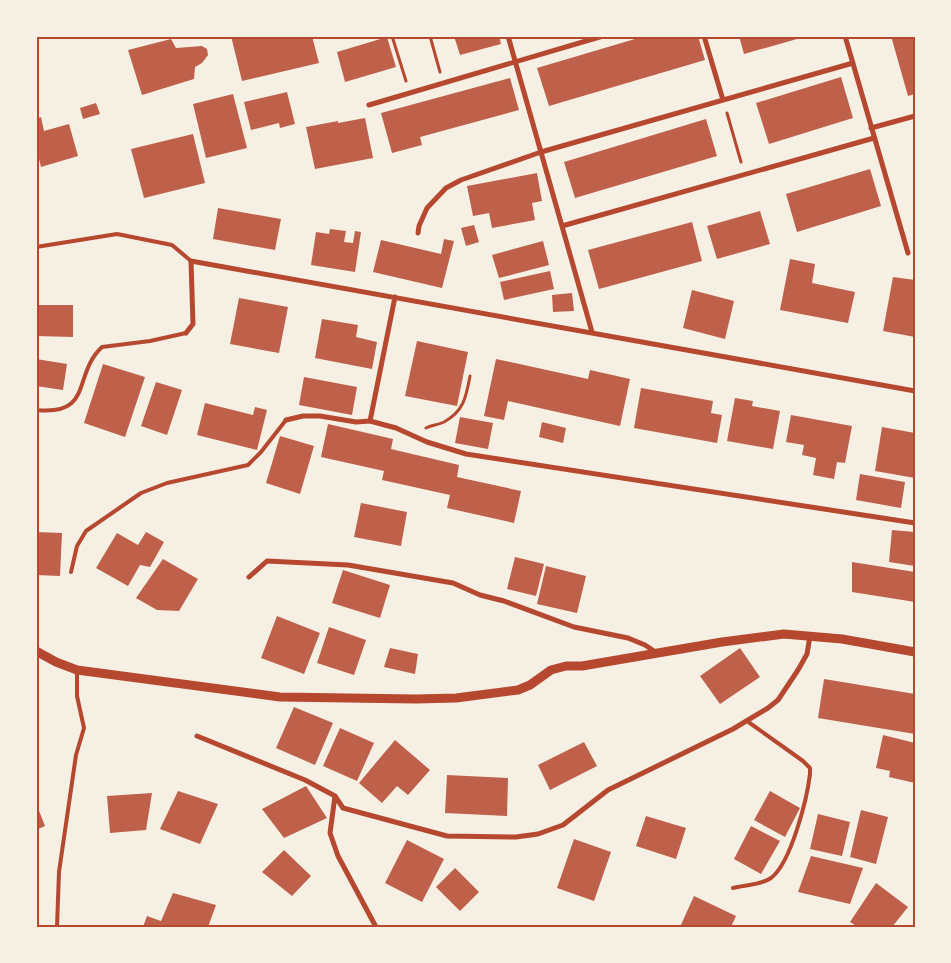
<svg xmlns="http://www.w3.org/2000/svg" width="951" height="963" font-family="'Sofia Sans Condensed',sans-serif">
<rect width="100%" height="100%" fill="#f6efe4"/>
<path fill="#bf614a" d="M231,36H312L319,63L242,81Z
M454,36H499L501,44L460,55Z
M645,36H698L705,60L549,106L537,68Z
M739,36H804V37L744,54Z
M891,36H915V94L908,96Z
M387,37L396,67L345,82L337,52Z
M171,39L176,48L202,46L207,49L208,55L202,63L195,67L194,79L142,95L128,50Z
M841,77L853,118L769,144L756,103Z
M510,78L519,110L420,137L422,145L392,153L381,113Z
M287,92L295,124L280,128L279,123L251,130L244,102Z
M233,94L247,148L206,158L193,104Z
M96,103L100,114L83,119L80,108Z
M41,117L44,131L69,124L78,156L41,167L39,159H36V119Z
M365,118L373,158L315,169L306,127L338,121V123Z
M706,119L717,156L575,198L564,162Z
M193,134L205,183L144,198L131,149Z
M870,169L881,206L797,232L786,194Z
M537,173L542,201L532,203L535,220L492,228L489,213L473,216L467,186Z
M218,208L281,219L275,250L213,239Z
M760,211L770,244L717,259L707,226Z
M692,222L702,261L599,289L588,250Z
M474,225L479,242L466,246L461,228Z
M330,229L346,231L344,242L353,243L355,231L361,232L355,272L311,265L316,232L329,234Z
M444,239L454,241L442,288L373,272L381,240L441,254Z
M543,241L549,265L499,278L492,255Z
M790,259L815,264L812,283L855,292L848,323L780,310Z
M550,271L554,289L504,300L500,282Z
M893,277L915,280V337L883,331Z
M692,290L734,301L725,339L683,328Z
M572,293L574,311L553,312L552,295Z
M239,298L288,307L279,353L230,344Z
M36,305H73V337L36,336Z
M322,319L358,325L356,337L377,342L372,369L315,358Z
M417,341L468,352L457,406L405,396Z
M36,359L67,364L63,390L36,386Z
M496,359L588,379L590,370L630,379L620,426L508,401L504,420L484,416Z
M103,364L145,377L125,437L84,423Z
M304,377L357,387L352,415L299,405Z
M156,382L182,390L167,435L141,426Z
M641,388L713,401L711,413L722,415L717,443L634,428Z
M735,398L753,401L752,406L780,411L773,449L727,441Z
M205,403L253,415L255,407L267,410L257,450L197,435Z
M791,415L852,426L845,463L837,462L834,479L813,475L816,458L802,455L804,445L786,442Z
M460,417L493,423L488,449L455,443Z
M542,422L566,428L563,443L539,437Z
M328,424L393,439L391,449L459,465L457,477L521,491L514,523L447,508L450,495L382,480L384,471L321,457Z
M882,427L915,433V478L875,471Z
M280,436L314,446L300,494L266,483Z
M860,474L905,482L901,508L856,500Z
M361,503L407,512L401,546L354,537Z
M892,530L915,532V566L889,562Z
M36,532L62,533L60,576L36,575Z
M146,532L164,542L150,567L140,565L128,586L96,568L117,533L138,545Z
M515,557L544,564L536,596L507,589Z
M163,559L198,579L179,611L157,610L136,598Z
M852,562L915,572V602L852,592Z
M546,566L586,576L577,613L537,604Z
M343,570L390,585L380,618L332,603Z
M277,616L320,633L304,674L261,658Z
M329,627L366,640L354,675L317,663Z
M390,648L418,654L415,674L384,667Z
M740,648L760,677L720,704L700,676Z
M824,679L915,694V734L818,718Z
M294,707L333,723L315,765L276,748Z
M340,728L374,743L357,781L323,766Z
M883,735L915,743V783L889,777L890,771L876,768Z
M395,740L430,770L408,795L397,786L382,803L359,783Z
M584,742L597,766L550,790L538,765Z
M447,775L508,778L507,816L445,813Z
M306,786L327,818L284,838L262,809Z
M178,791L218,804L200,844L160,829Z
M770,791L800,808L785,837L754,820Z
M152,793L146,830L110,833L107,796Z
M36,803L45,826L36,830Z
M861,810L888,817L876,864L850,857Z
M818,814L850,822L842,856L810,849Z
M646,816L686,828L676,859L636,846Z
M751,826L780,841L761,874L734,859Z
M574,839L611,852L594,901L557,888Z
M407,840L444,859L422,902L385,883Z
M284,850L311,876L292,896L262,872Z
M811,856L863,868L850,904L798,892Z
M455,868L479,892L460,911L436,887Z
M876,883L908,907L892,927H858L850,922Z
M173,893L216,905L208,927H143L147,916L161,921Z
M694,896L736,916L731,927H680Z"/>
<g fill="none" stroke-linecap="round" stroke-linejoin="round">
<path stroke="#b5482f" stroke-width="3" d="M392,36L406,81
M430,36L440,72
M727,113L741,162
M426,428C431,425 438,425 444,422C464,411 466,397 470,376"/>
<path stroke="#b5482f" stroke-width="4" d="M36,247L117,234L172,245L191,261
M36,410C94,416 72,375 102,347L150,341L186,333
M71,572L77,546L86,531L141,493L167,483L248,465L261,452L286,420
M733,888C745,885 761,885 771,878C791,863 807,799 810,774V768L803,761L747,721
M57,927L59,872L76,755L84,728L77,696V670"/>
<path stroke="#b5482f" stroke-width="5" d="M508,36L592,332
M704,36L723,100
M845,36L908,253
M369,105L603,36
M871,128L915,116
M562,226L874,138
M418,233L419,226L427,208L446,188L461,180L541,152L853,63
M186,333L193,324L191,261L915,391
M286,420L303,416H320L356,422L370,421L396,428L427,442L466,454L915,523
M370,421L395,297
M249,577L267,561L348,565L453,583L480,595L504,601L574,627L628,638L645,645L657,653
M197,736L305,780L335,796L343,808L447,836L516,837L538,834L563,825L608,790L733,729L768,708L778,700L798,670L807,654L810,636
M335,796L330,833L338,856L376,927"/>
<path stroke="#b5482f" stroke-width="9" d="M36,651L56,662L77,670L280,697L416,699L456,698L518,690L530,685L551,670L566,666H582L722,642L784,634L842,639L915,652"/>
</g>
<rect width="951" height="963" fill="none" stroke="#f6efe4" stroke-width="75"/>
<rect x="38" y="38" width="876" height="888" fill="none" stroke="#b5482f" stroke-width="2"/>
</svg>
